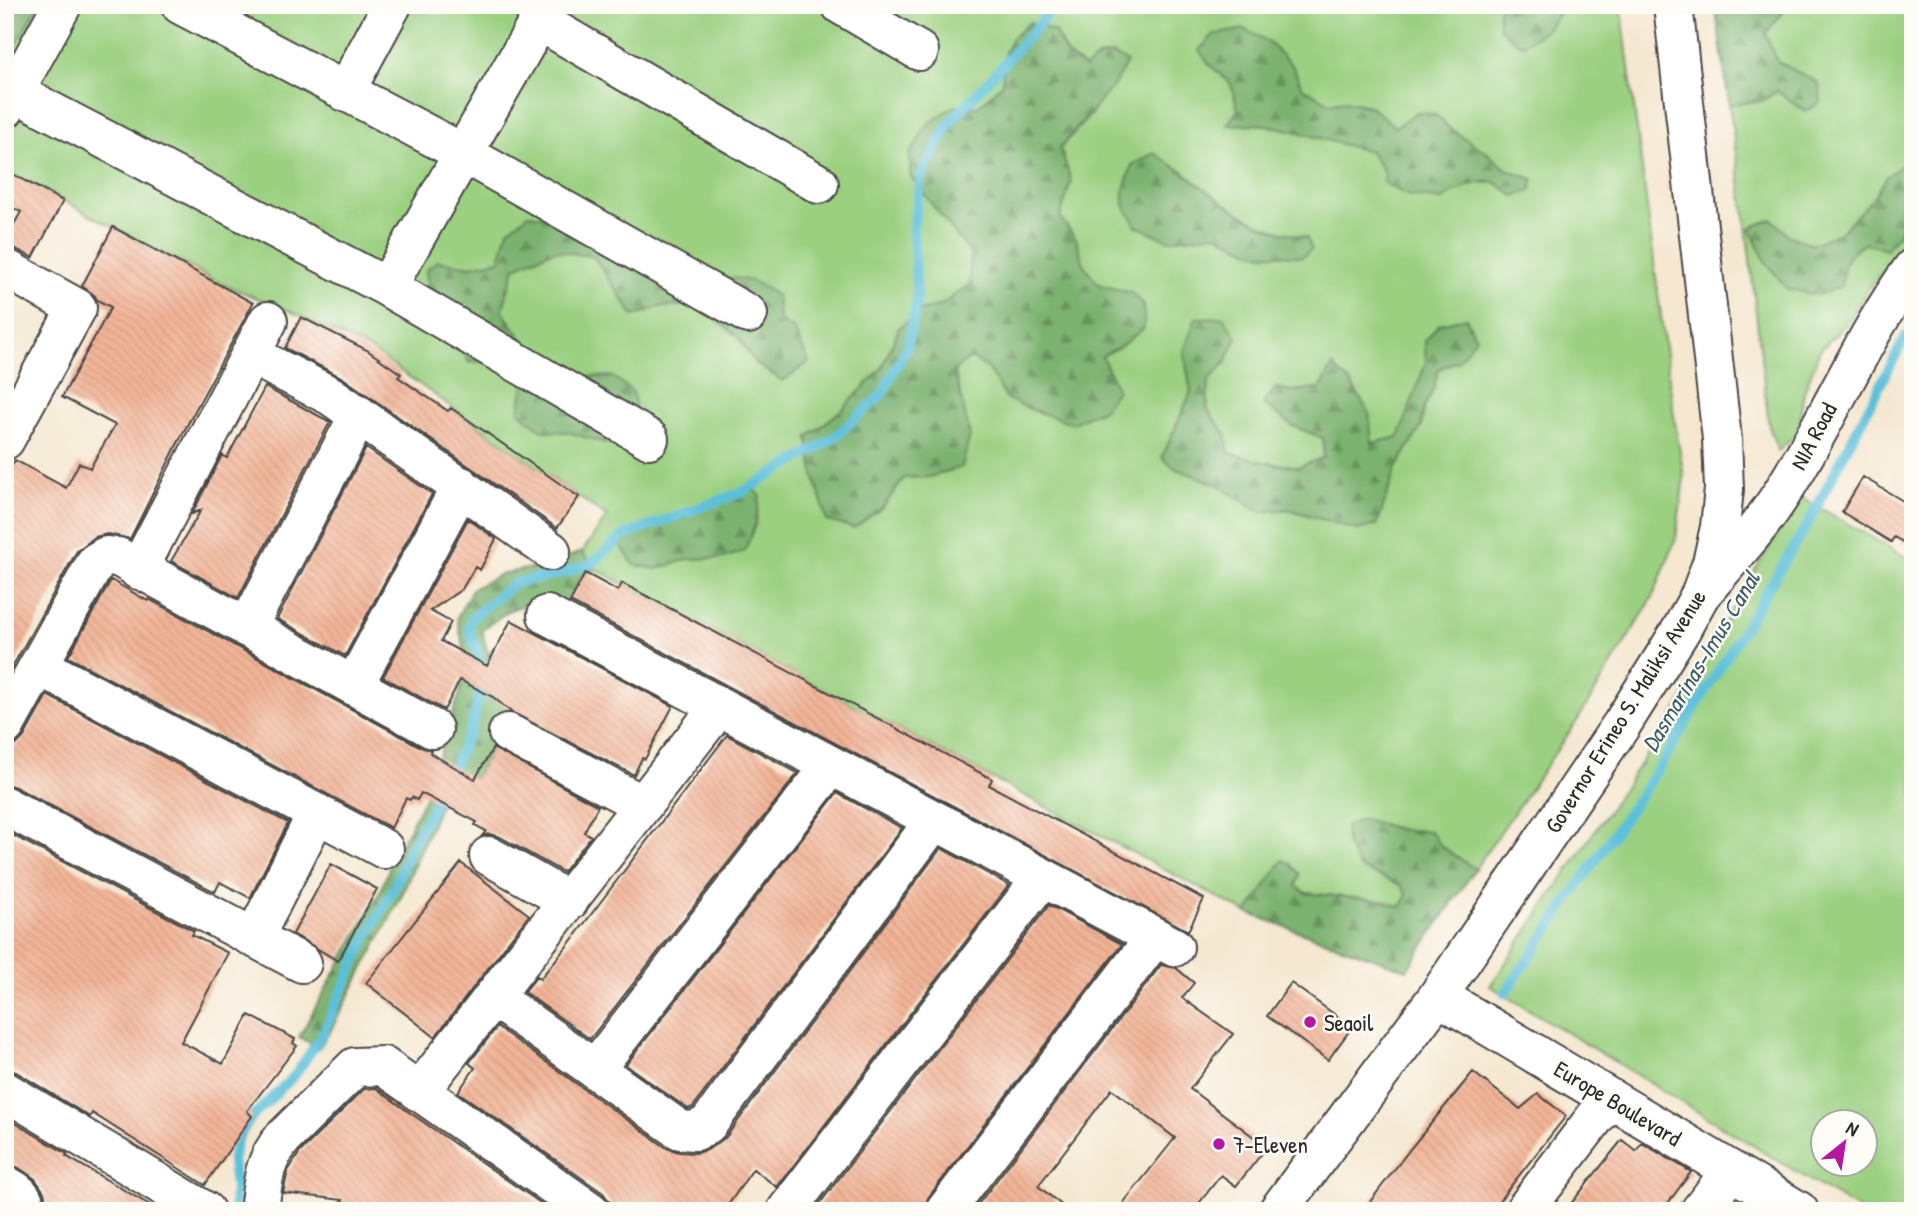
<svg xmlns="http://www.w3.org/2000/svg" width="1918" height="1216" font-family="'Patrick Hand',sans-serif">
<defs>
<pattern id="forest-firs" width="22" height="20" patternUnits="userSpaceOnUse" patternTransform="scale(1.75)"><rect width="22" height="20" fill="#7cb26f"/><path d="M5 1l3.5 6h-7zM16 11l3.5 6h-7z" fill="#66915b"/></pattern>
<pattern id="building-back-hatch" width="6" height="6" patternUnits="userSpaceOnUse" patternTransform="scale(1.75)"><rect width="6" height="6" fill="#f2b497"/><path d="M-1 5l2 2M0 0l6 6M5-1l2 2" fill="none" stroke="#d09b82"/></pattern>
</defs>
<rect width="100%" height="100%" fill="#fdfcf7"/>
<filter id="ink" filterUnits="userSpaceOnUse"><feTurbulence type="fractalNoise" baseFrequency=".0143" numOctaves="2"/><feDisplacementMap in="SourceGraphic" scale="14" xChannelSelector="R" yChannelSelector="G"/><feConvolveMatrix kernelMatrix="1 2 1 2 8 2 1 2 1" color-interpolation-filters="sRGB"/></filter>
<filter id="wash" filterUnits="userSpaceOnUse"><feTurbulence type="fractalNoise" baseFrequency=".00686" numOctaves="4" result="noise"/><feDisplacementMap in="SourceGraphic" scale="28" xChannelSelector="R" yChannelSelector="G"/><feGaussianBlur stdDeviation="1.57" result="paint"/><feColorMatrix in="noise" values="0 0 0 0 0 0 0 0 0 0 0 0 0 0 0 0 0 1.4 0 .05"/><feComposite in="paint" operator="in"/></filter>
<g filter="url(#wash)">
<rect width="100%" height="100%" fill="#f5e7d0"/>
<path fill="#9bd081" stroke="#637e56" stroke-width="2" fill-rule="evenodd" d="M39,5H1499V28L1545,31L1566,5H1621L1673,410L1684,477L1676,538L1653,597L1577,721L1475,869L1441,846L1430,831L1401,830L1363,819L1360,868L1401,885L1408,895L1401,908L1383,901L1306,893L1296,886L1284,860L1247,913L595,569L582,552L607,517L371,350L292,312L222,284L5,170V63ZM1055,32L1067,55L1086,68L1098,57L1114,54L1093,112L1060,148L1071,181L1060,217L1076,239L1084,265L1098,285L1131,293L1121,346L1101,356L1117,389L1073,423L1035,411L1007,399L986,367L971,358L954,369L960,402L929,477L904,478L883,507L808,437L843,409L883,368L899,328L921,311L941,305L970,284L971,254L927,198L954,107H978L1002,84L1005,53L1012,38ZM1292,65L1302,87L1330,103L1346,101L1371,107L1395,128L1417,112L1436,115L1452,130L1486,152L1506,169L1532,179L1514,196L1496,183H1475L1451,192L1384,172L1370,151C1333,144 1299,129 1262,125C1251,123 1239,125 1228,125L1239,110L1231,84ZM1179,168C1207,191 1239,217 1273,229C1284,233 1295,235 1306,237L1255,253L1216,234L1168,240L1154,233ZM530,214L565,220L711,279L777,296L779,320L795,331L755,363L738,337L698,304L658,307L634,316L594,257L554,250L515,267L502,311L541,365L572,377L605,443L568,432L543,431L510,348L437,261L471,266L500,260L508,230ZM1223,317L1226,362L1209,380L1207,409L1226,435L1229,453L1264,462L1299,467L1324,457L1323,438L1293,426L1264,403L1276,388L1291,391L1320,389L1334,366L1372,443L1400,437L1426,362L1425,341L1459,360L1438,369L1434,388L1424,408L1421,427L1396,468L1377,525L1357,530L1288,509L1261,512L1216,484L1175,468L1162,458L1191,392L1184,351L1196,319ZM742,492L724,558L688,559L657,569L618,541L623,536Z
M1789,5H1913V153L1905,164L1888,175L1873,198L1840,233L1813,245L1789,236L1772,219L1750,228L1843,268L1849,253L1864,243L1886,248L1901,231L1900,209L1913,197V238L1869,287L1848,322L1820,350L1804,392L1797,434L1778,451L1769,426L1745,216L1729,104L1762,101L1777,91L1805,110L1819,83L1778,62L1765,34Z
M1801,497L1913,561V1211H1861L1490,986L1678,708L1740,594ZM1824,1122H1866V1164H1824Z"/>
<path fill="url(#forest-firs)" stroke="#546e4d" stroke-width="2" d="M5,5H39L11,52L5,48Z
M1499,5H1566L1545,31L1521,45L1499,28Z
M1715,5H1789L1765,34L1778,62L1819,83L1821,103L1805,111L1777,91L1762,101L1729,104Z
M1030,22L1055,32L1067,55L1085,68C1102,54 1108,50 1127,62L1114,85L1060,148L1071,181L1060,217L1076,239L1084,265L1098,284L1131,293L1144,305V328L1121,346L1102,356L1117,389L1104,409L1073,423L1035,411L1007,399L986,367L971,358L954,370L970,435L962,467L929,477L904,478L883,507L854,528L827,521L814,475L808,437L843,409L882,368L899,328L921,311L941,305L970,284L971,254L910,176V153L928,124L954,106L978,107L1002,84L1005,53L1012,38Z
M1244,29L1267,41L1292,65L1302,87L1330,103L1346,101L1372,107L1395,127L1417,112L1436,115L1452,130L1486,152L1506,169L1533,179L1531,191L1514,196C1509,193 1502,185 1496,183C1481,178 1454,190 1443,200L1409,196L1383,183L1384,172L1370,151C1333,144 1298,129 1261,124C1250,123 1238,125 1227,125L1238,110L1231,84L1210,65L1199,50L1213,35Z
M1154,153C1194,177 1229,214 1274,230C1284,233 1296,235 1306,237L1312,249L1302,257L1255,253L1216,234L1168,240L1136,226L1124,204V189L1132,165Z
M1913,153V197L1900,209L1901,231L1886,249L1864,243C1844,256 1843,263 1842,286L1818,295L1787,289L1765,261L1750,228L1772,219L1789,236L1813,244L1840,233L1873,198L1888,175L1904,164Z
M529,214L565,220L711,279C741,276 753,278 777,296L779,320L795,331L809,362L783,381L755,363L738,337L698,304L658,307L634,316L594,257L554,250L515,267L502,311L541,365L572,377L612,376L633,392L636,414L605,443L568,432L543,431L519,412L525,378L490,361L469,363L429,296L426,270L437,261L471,266L500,260L508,230Z
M1223,317L1237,337L1226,362L1209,380L1207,409L1226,435L1229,453L1264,462L1299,467L1324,457L1323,438L1293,426L1263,403L1276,388L1291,391L1320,389L1333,366L1349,381L1369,412L1372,443L1399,437L1426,362L1425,341L1439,324L1466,318L1476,338L1459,360L1438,369L1434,388L1424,408L1421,427L1396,468L1377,525L1357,530L1288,509L1261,512L1216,484L1175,468L1162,458L1191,392L1184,351L1196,318Z
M750,487L760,495L756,522L745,551L724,558L688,559L657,569L634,565L618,541L623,536Z
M582,552L595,569L581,576L564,607L539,599L508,611L482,630L487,651L510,663L493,697L513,708L475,779L441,802L401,897L331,1030L319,1048L299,1037L381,890L392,861L426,796L468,668L457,618L472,589L501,574L545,565Z
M1363,819L1401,830L1430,831L1441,846L1475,869L1407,970L1247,913L1283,860L1290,863L1300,874L1296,886L1306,893L1383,901L1401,907L1407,896L1401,885L1360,868L1347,846L1345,826Z"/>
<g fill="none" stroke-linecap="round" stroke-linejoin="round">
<path stroke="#5cc0da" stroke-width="10" d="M448,778L472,726L478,698L481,673L478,654L469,631L471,619L492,601L515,583L563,573L592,564L623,536L742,492L831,440L881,396L907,347L917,298L913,229L921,176L949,124L1043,20L1054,5
M1505,993L1658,769L1807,525L1906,336
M234,1211L235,1186L232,1161L237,1140L251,1118L295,1075L322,1035L363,944L395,886L408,852L441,791"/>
</g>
<g id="blocks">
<path fill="url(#building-back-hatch)" d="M5,170L63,201L33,258L16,249L5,246V240L21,212L5,204Z
M113,227L253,303L183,433L130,539L108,534L95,537L77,551L5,680V477L15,460L66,488L79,463L90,468L115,425L62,397L111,307L97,300L95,296L82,286Z
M301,317L367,350L401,374L398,377L448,411L451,408L579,497L557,528L343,378L285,348Z
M265,387L330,422L238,598L171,561L201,510L192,514L222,455L227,458Z
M366,448L432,494L345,656L277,619Z
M1863,477L1913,507V548L1894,537L1891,542L1842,512Z
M468,519L496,539L480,570L475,567L462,589L430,611L451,622L441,641L487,666L511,620L673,706L645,759L642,758L634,775L511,712L493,697L460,680L444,710L383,677Z
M585,573L618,591L622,583L660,603L992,779L989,785L1204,899L1188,931L570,602Z
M111,580L148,601L149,599L423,748L431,750L430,753L475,779L493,748L598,806L584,832L591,836L563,872L500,837L489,834L482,836L486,831L475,825L477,822L421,793L417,800L412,797L410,800L406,798L391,828L68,657Z
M47,695L288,823L250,898L220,882L215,892L15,787L5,784V748L16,745L24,737Z
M727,735L798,773L590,1039L524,992L537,976L540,979L568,945Z
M837,793L902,828L693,1107L688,1109L626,1065Z
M5,831L194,931L192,935L228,953L181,1042L223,1064L249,1015L295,1039L293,1043L297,1046L247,1111L252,1116L205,1185L92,1113L90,1117L16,1072L5,1069Z
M941,848L1009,885L777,1187L753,1169L724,1211H612L609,1201L603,1193L458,1092L475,1068L469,1063L497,1027L667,1148L679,1152L695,1153L707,1150L726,1137Z
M461,863L529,915L435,1037L366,983Z
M331,864L377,889L338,961L293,934Z
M1049,905L1122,944L928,1198L924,1211H814Z
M1161,965L1176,968L1194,983L1182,998L1233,1034L1190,1089L1267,1147L1236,1186L1221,1175L1193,1211H1117L1175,1138L1112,1089L1038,1186L1069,1211H1030L1019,1203L1012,1211H973Z
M1291,983L1352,1027L1328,1060L1267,1016Z
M1473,1072L1520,1109L1538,1094L1566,1116L1491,1211H1363L1410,1149Z
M376,1088L406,1110L552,1211H335L343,1200L283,1193L288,1171L300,1152L364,1089Z
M5,1117L67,1154L66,1156L160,1211H55L47,1206L44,1192L35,1179L19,1168L5,1163Z
M1622,1140L1636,1151L1642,1143L1691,1172L1662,1211H1565Z"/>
</g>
</g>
<g filter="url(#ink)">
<use href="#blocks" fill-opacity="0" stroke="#494744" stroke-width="2"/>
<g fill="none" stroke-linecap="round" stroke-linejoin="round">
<defs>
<path id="minor" d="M181,5L463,153L748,314
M841,5L919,51
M539,21L819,184
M14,92L387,287L649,439
M345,92L392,5
M5,109L62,5
M5,268L77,308L5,440
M387,287L548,5
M251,355L331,396L551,551
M138,570L268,321
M1701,594C1731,559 1763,525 1787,485C1831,414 1863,336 1913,268
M547,615L1174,947
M247,628L359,415
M39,666L384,849
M354,685L461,486
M5,726L96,562L106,556L118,557L433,729
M508,733L643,805
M5,806L302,963
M489,856L569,901
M254,938L317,813
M1438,996L1799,1211
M493,997L680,1130L696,1131L708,1124L934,821
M595,1069L831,766
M5,1091L205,1211
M419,1092L719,707
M5,1185C18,1191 25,1196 26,1211
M259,1211C263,1181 263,1162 283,1138L355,1067L383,1066L590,1211
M786,1211L1042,878
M945,1211L1155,937
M1524,1211L1610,1098
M1700,1211L1731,1171"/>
<path id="major" d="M1278,1211L1438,996L1622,724L1681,630L1700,595L1712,563L1720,527L1724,489L1722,439L1673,5"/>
</defs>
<use href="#minor" stroke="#494744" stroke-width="42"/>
<use href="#major" stroke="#494744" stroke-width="42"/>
<use href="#minor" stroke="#fff" stroke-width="38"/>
<use href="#major" stroke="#fff" stroke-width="38"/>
</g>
</g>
<g fill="#b5179e" stroke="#fdfcf7" stroke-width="2.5">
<circle cx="1310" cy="1022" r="7"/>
<circle cx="1219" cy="1144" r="7"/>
</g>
<g text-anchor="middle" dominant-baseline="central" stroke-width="5" stroke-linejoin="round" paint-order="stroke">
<g font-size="23" fill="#2b2b2b" stroke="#fdfcf7">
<text transform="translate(1813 436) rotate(-62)">NIA Road</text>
<text transform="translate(1625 711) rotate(-58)">Governor Erineo S. Maliksi Avenue</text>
<text transform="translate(1618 1103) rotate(31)">Europe Boulevard</text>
</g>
<g font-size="23" fill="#2b2b2b" stroke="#fdfcf7" text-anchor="start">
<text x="1324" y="1022">Seaoil</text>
<text x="1233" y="1144">7-Eleven</text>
</g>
<g font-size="24" font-style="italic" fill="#3c5f68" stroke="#fdfcf7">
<text transform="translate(1700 661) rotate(-59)">Dasmarinas-Imus Canal</text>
</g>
</g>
<rect width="1918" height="1216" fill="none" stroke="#fdfcf7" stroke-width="28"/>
<g transform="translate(1844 1143) rotate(30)"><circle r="33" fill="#fdfcf7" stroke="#a9a8a5" stroke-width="2"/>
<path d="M0-5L12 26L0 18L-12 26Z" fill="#b5179e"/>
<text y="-10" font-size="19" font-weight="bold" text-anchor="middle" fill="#2b2b2b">N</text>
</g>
</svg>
